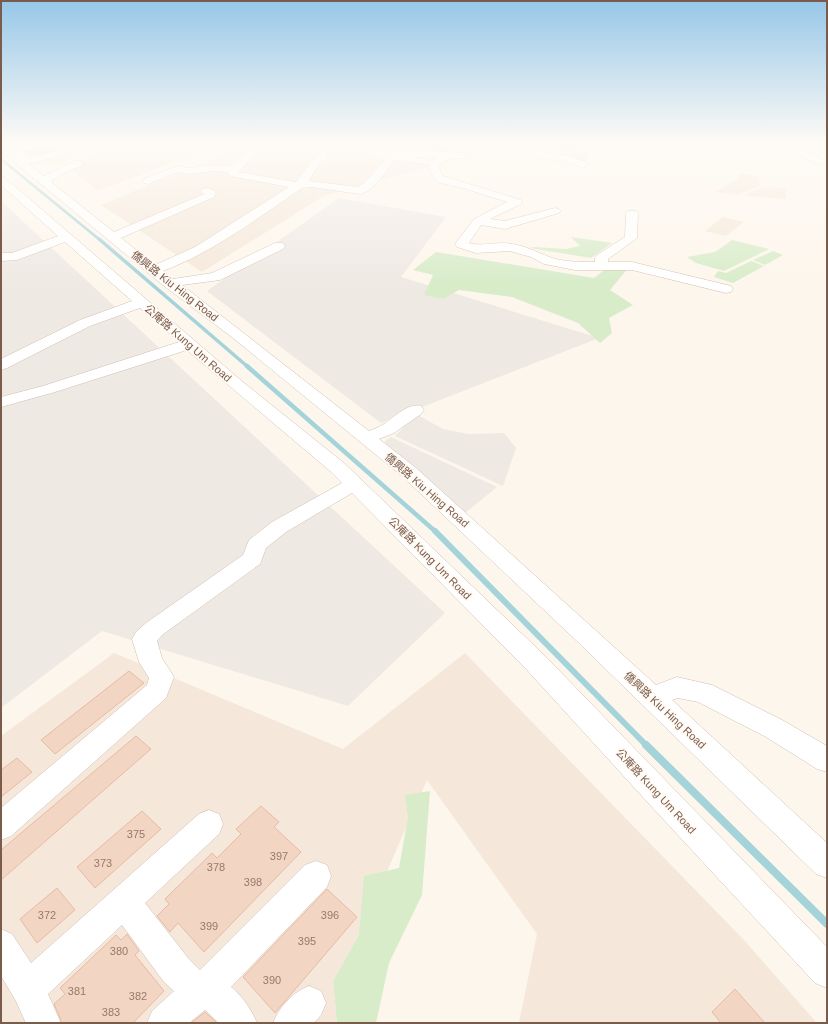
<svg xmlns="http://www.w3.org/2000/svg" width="828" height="1024" font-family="Helvetica,'Noto Sans TC',sans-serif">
<rect width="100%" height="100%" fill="#fdf6ec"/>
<path fill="#f5e8da" d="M15,142H91L86,152L70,157L62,164L27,165L3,146Z
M108,142H225L98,191L64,164L104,151Z
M254,142H462L495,148L324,196L202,272L101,205Z
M739,173L760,177L759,186L737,195L715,192L738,179Z
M764,187L785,188L786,199L746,196L748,193Z
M723,217L744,222L726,236L705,231Z
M114,653L343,749L465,653L743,939L817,1023H519L537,934L427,780L359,935L333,981L337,1023H1V736Z"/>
<path fill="#efe9e4" d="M339,198L446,217L401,277L599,338L381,423L207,291Z
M1,201L445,613L348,706L102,631L1,708Z
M416,414L443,429L468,434L504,433L516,448L503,486L395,436Z
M391,437L497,487L464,514L384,442Z"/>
<path fill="#d8ecc9" d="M520,142H569L572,146L590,153L585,163L561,155L559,147L546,144L518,145Z
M571,237L612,243L591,258L530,248L534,247L566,249L580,246Z
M732,240L769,249L724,271L696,263L687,257L715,252Z
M773,251L783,255L765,265L753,260Z
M436,252L594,278L608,267H629L610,290L633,305L609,318L612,333L600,343L578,323L512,297L459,290L443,299L424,295L433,275L413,270Z
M751,261L764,266L733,283L714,277L718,271L726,273Z
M430,791L422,895L389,963L376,1023H337L333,981L359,935L364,876L399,868L408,817L405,795Z"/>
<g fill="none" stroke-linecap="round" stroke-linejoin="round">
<path stroke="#a5d3da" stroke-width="2.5" d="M1,159L100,240"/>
<path stroke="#a5d3da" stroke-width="3.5" d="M99,239L248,367"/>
<path stroke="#a5d3da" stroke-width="4.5" d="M247,366L436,532"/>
<path stroke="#a5d3da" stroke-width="6" d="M435,531L647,746"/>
<path stroke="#a5d3da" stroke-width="8" d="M646,745L827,924"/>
</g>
<path fill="#f3d5c3" stroke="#e6bba3" d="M54,142H63L71,145L36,155L29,152L52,145Z
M129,671L144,683L55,754L41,740Z
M136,736L151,749L1,880V850Z
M17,758L32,772L1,797V770Z
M261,806L279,822L274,827L301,852L204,952L178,923L170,932L157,916L169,904L165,899L212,853L217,858L241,834L236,829Z
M142,811L161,829L95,888L77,867Z
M57,888L75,910L37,943L20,919Z
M327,889L357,917L275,1013L243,977Z
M127,934L139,951L135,955L164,991L133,1023H61V1020L54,1004L65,994L60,988L116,935L121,940Z
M735,989L765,1023H721L712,1012Z
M205,1012L217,1023H191Z"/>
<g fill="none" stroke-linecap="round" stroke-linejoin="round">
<defs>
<path id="minor" d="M37,142H53L52,144L23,152L31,158L74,146L77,147L79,149L77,151L29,164L44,176L74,161H82L83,163L82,165L52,180V183L114,232L204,194L201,191L202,189C207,187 213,189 216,193L214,197L121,238L155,265L195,247L289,187L230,176L227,172L213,171L189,174L178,172L148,184L144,183L143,181L144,179L177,166L189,168L213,165L232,166C246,153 254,142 273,142L255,154L238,172L296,182C305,173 311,156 324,153L329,156L317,167L309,181L358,187L364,183L386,159L374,157L369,149L371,147L374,146L408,151L447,152L451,151L468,154L470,156L468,158H450L440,164L439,168L443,176L521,200L523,202L521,204L490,219L505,221L555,208L559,209L561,211L559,213L505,229L481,225L469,243C483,247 497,241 512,244C526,246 539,253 552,258C566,262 581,262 595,262V258L597,255L625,237L626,213L628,211H636L638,213L637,238L608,259V262H632L731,286L733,289L731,292L726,293L632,270H575L544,264L531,257L510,251L476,253L457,247L455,244L474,219L507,202L463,188L440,183L435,180L429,168L430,165L395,160C386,171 374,191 360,194L311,187L302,188C258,218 213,252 163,271L173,279L212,273L275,243H283L285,246L283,249L220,280L182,285L369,431C374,429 379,427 384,424C395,417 407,403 421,406L424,410L421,414L394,433L379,439L416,468L656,685L677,677L712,685L784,721L827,746V772L817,769L766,737L698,702L678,698L672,700L827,843V878L816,874L580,644L402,476L233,338L164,286L1,151V143L11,150ZM413,157L436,158L433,160Z
M340,142H352L334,153H328L326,151Z
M483,142H499L529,150L565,155L588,163L589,165L584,168L563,161L529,156L484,144Z
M752,142H779L827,161V167L767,144L743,151L713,154L708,151C715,144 741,146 752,142Z
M819,142H827V147Z
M1,177L5,178L244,383L344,463L545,656L827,947V988L815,983L651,806L527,670L352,493L286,532L266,548L260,564L162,635L157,641L162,658L174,677L166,698L11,836L1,840V808L147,685L149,678L139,662L132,639L136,632L146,623L243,555L249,540L272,522L342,483L330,471L187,350L55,392L1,407V397L43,386L179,342L140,308L90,326L7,368L1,370V359L80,320L132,301L65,242L17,260L1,261V253H12L58,236L1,185Z
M209,810L219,814L223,824L219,834L145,903L188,958L200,970L305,865L316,861L327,865L331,876L327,887L231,987C243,997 251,1009 257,1023H219L205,1010L189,1023H147L152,1011L174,991L164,982L122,925L48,994L60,1021L59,1023H25V1021L16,1001L1,976V929L12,934L31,963L199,814Z
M309,986L321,991L326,1003L321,1015L314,1023H273C280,1006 292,993 309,986Z"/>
</defs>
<use href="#minor" stroke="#d1beb0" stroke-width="1"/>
<use href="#minor" fill="#fff" fill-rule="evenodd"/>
</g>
<linearGradient id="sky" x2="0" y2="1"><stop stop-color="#97c7e8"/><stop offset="0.5" stop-color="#fefbf6"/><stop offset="1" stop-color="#fefbf6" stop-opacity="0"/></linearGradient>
<rect width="828" height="286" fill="url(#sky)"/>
<g text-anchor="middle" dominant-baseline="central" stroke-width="3.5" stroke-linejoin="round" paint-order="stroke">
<g font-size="11" fill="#7a5c4d" stroke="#fffaf3">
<text transform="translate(175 286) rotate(38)">僑興路 Kiu Hing Road</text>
<text transform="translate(188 343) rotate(41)">公庵路 Kung Um Road</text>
<text transform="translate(427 490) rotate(41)">僑興路 Kiu Hing Road</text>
<text transform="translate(430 558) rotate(45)">公庵路 Kung Um Road</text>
<text transform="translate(665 710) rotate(43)">僑興路 Kiu Hing Road</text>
<text transform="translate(656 791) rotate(47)">公庵路 Kung Um Road</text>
</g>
<g font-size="11" fill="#987a6a">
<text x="136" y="834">375</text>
<text x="279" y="856">397</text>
<text x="103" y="863">373</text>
<text x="216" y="867">378</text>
<text x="253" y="882">398</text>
<text x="47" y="915">372</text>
<text x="330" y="915">396</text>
<text x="209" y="926">399</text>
<text x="307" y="941">395</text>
<text x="119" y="951">380</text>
<text x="272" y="980">390</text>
<text x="77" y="991">381</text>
<text x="138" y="996">382</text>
<text x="111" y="1012">383</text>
</g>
</g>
<rect width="828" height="1024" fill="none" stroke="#7a5c4d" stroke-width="4"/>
</svg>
